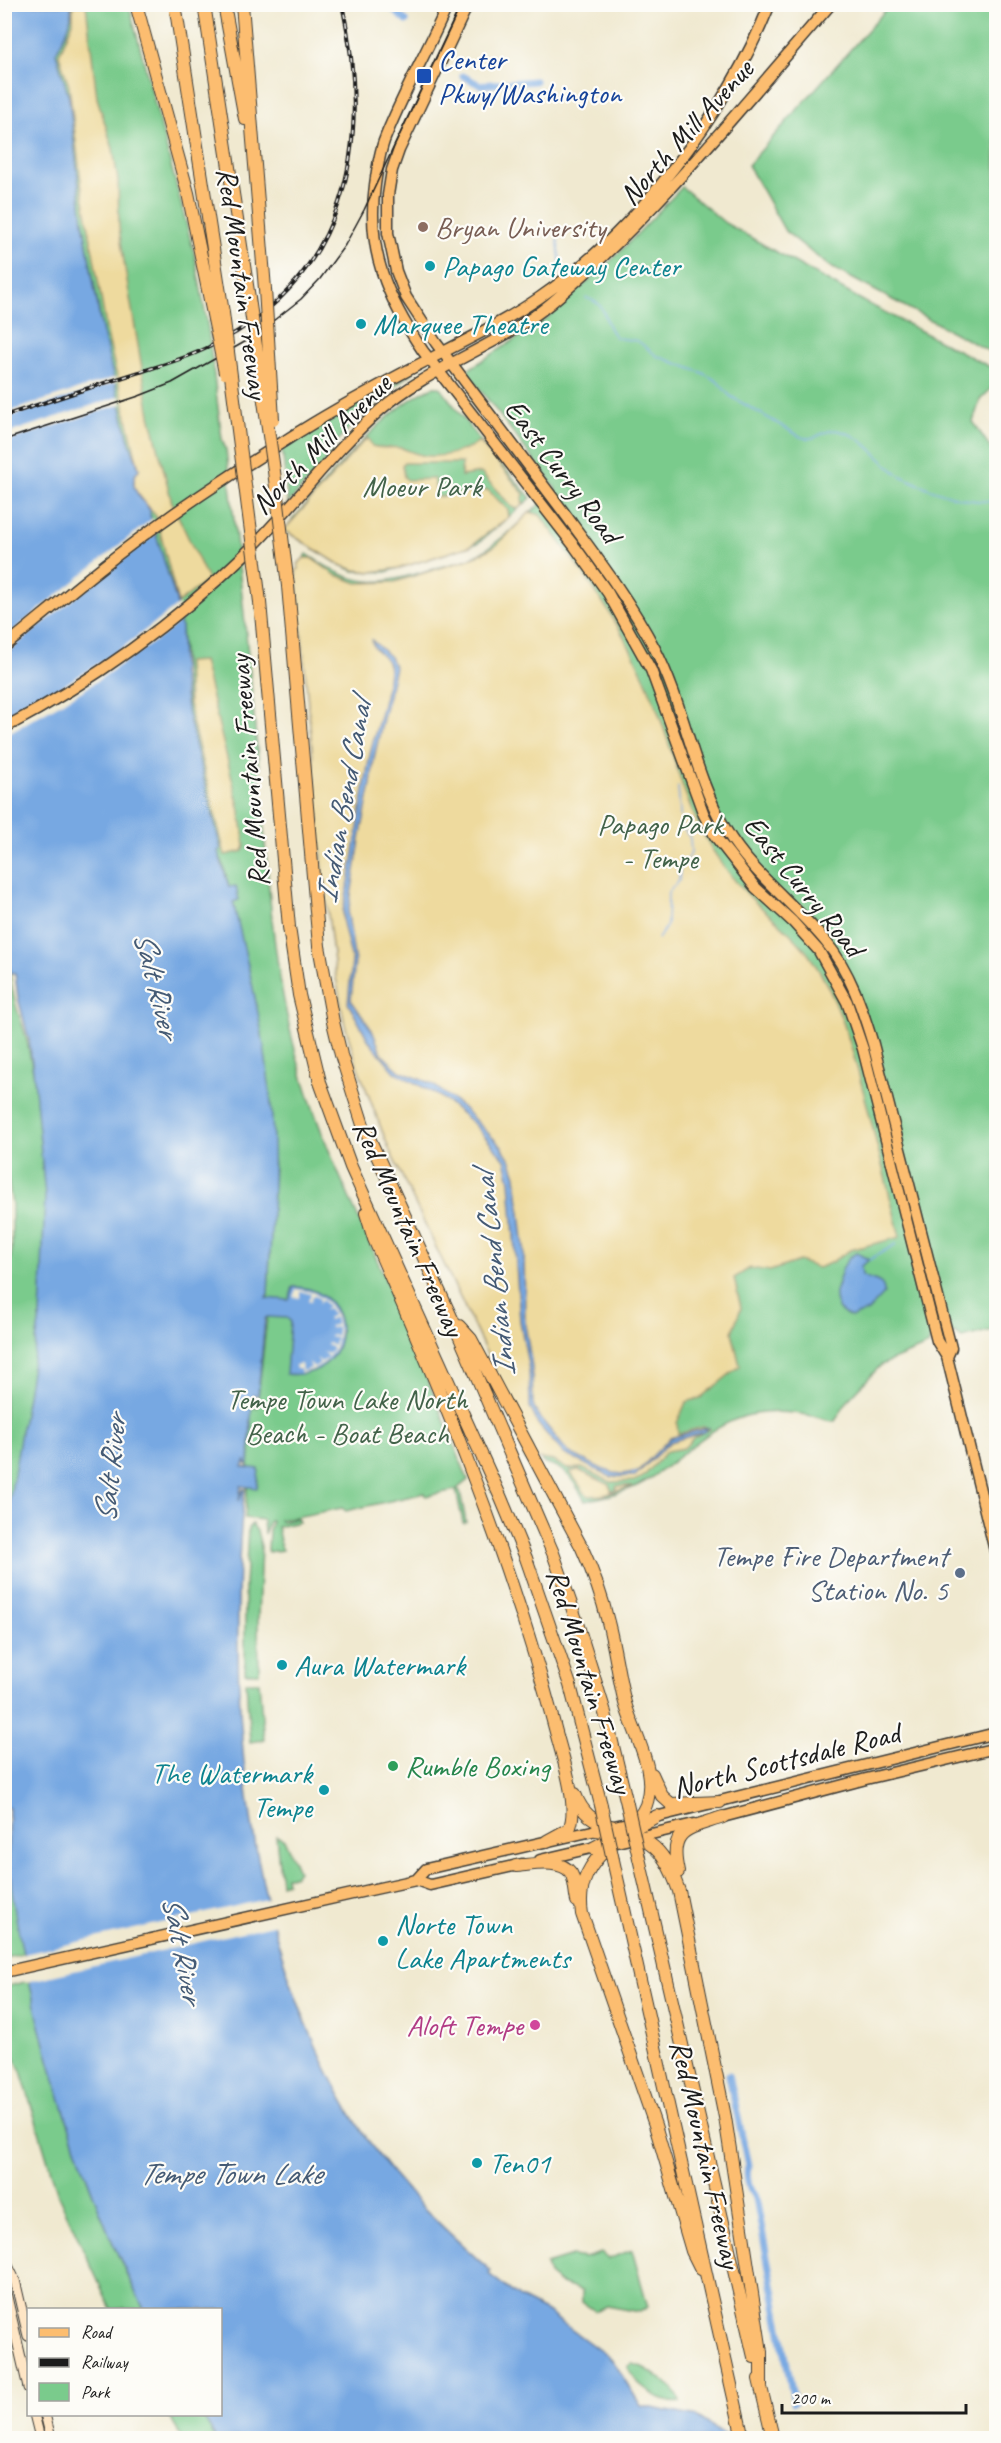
<svg xmlns="http://www.w3.org/2000/svg" width="1001" height="2443" font-family="Caveat,sans-serif">
<rect width="100%" height="100%" fill="#fdfcf7"/>
<filter id="ink" filterUnits="userSpaceOnUse"><feTurbulence type="fractalNoise" baseFrequency=".0167" numOctaves="2"/><feDisplacementMap in="SourceGraphic" scale="12" xChannelSelector="R" yChannelSelector="G"/><feConvolveMatrix kernelMatrix="1 2 1 2 8 2 1 2 1" color-interpolation-filters="sRGB"/></filter>
<filter id="wash" filterUnits="userSpaceOnUse"><feTurbulence type="fractalNoise" baseFrequency=".008" numOctaves="4" result="noise"/><feDisplacementMap in="SourceGraphic" scale="24" xChannelSelector="R" yChannelSelector="G"/><feGaussianBlur stdDeviation="1.35" result="paint"/><feColorMatrix in="noise" values="0 0 0 0 0 0 0 0 0 0 0 0 0 0 0 0 0 1.4 0 .05"/><feComposite in="paint" operator="in"/></filter>
<g filter="url(#wash)">
<rect width="100%" height="100%" fill="#f0e9d0"/>
<path fill="#7acb8c" stroke="#4b7454" stroke-width="1.5" d="M71,5H129L195,257L208,328L222,439L226,450C239,560 250,670 260,781C268,873 272,968 297,1057C316,1128 348,1195 378,1262C409,1334 439,1406 468,1480L457,1489L460,1491L466,1522L463,1523L456,1490L426,1496L425,1493L346,1511L342,1508L280,1520L282,1522L297,1518L299,1522L277,1527L282,1550L268,1552L269,1530L272,1521H269L264,1534L263,1520L245,1518L251,1441V1407L257,1408L267,1317L274,1166L257,1013L248,966L223,863L217,851L221,849L188,715L181,627L176,600L135,464L104,339L83,222L69,98L56,53C63,37 73,23 71,5Z
M890,5H996V355L829,266L785,231L748,165Z
M682,187L725,223L865,302L996,370V384L980,400L973,422L996,456V1329L962,1338L955,1333L929,1340V1345L881,1365L849,1399L835,1421C827,1421 820,1418 813,1416C794,1412 773,1411 754,1414C709,1423 683,1458 646,1481C628,1492 606,1496 585,1501C574,1480 566,1467 542,1462L322,825L298,571L307,554C360,590 376,586 436,568C450,564 466,562 479,554C507,537 532,511 556,489L466,371L545,320L616,256Z
M414,372L383,396L354,423L334,445L325,463L288,503L282,448Z
M433,387H440L478,438L531,498L478,543L386,572L354,571L340,565L294,536L292,520C329,478 383,409 433,387Z
M5,949C9,964 10,978 13,993C16,1011 25,1028 28,1046C47,1133 52,1229 40,1318C30,1395 13,1471 5,1548L4,1305L12,1249V1204L4,1157Z
M252,1524L257,1531L261,1546L258,1618L259,1673H245V1585L248,1528Z
M246,1682H259L264,1740L250,1742Z
M4,1822L8,1862L23,1954L5,1958Z
M276,1836L284,1839L298,1871L294,1876H286L287,1882L281,1884Z
M29,1981C57,2095 90,2205 144,2309H111L58,2195L21,2071L5,2040L4,1987Z
M632,2250L648,2307L640,2312L607,2306L595,2311L582,2302V2291L559,2283L549,2275L546,2264L572,2256L585,2258L601,2253L608,2259Z
M632,2364C645,2365 679,2389 680,2402C663,2406 633,2383 628,2367Z
M168,2415H202L216,2438H182Z"/>
<path fill="#eeda9e" stroke="#857b5d" stroke-width="1.5" d="M73,5H86L97,98L113,149L118,181L119,228L126,275L150,415L172,503L208,580L178,603L156,516L134,489V477L139,469L108,338L82,189L69,86L59,55L73,22Z
M368,438L372,446C383,450 390,446 401,448C410,451 419,456 429,456C444,457 468,451 479,441L524,494L522,501L524,504L518,509L512,507L481,473L461,476L462,463H404L402,465L404,477L407,480L434,479L437,497L488,490L508,510L509,517L470,546L400,568L372,572L355,570L340,565L284,530L360,445Z
M530,512L540,515C583,573 626,628 652,696C670,740 680,789 702,832C714,855 731,878 750,897C770,917 795,934 811,958C842,1003 853,1053 867,1105C878,1149 889,1193 900,1237L850,1250L830,1263L818,1268L799,1261L770,1271L750,1268L734,1278L741,1308L732,1332L740,1366L700,1398L686,1402L677,1423L678,1434L703,1427L710,1429L694,1437L684,1448L667,1451L643,1477L634,1481L611,1482L582,1468L567,1469L554,1461L542,1459L525,1461L522,1451L532,1448L389,1149L357,1065L345,1025L336,978L324,881L296,570L299,569L298,564L304,558H311L334,574L357,583L395,582L475,557L497,545Z
M203,661L240,811L245,846L243,851L225,855L192,721L189,702L187,662Z
M578,1470L610,1485L611,1491H615L617,1486H633L604,1495L587,1496L570,1472Z"/>
<path fill="#77a8e2" stroke="#4a627f" stroke-width="1.5" d="M4,5H71C73,25 64,35 56,53L69,98L83,222L100,320L128,438L139,469C126,485 140,498 150,510V515L176,600L181,627L182,674L188,715L221,849L218,851L229,887L236,886L239,900L233,902C252,979 271,1060 273,1140C275,1191 270,1243 268,1294L266,1298L289,1300L293,1287C359,1287 355,1382 286,1374L290,1321L287,1318L267,1317L265,1319L258,1395H253L252,1398L249,1465L246,1464V1460L243,1467L259,1469L257,1488L241,1486L239,1501L243,1489H245C239,1532 238,1577 238,1620C236,1798 268,1989 367,2139C401,2190 446,2231 491,2271L489,2274L520,2298L547,2312L606,2355L613,2361L641,2406L698,2417L730,2438H216L202,2415L220,2414V2310L144,2309C94,2212 60,2108 34,2002C19,1939 4,1873 9,1808L4,1807L5,1548L10,1498L40,1317L45,1196L34,1078L29,1040L18,998L15,973H11L4,949Z
M372,640L390,657L395,667L374,758L371,784L361,834L348,914L355,962L351,1000L372,1030L382,1054L389,1061L400,1071L432,1084L461,1106L502,1147L511,1161L516,1176L524,1248L525,1324L532,1367L533,1404L537,1414L568,1452L602,1469L614,1473L623,1474L638,1471L670,1438L708,1428L704,1432L670,1442L635,1476L611,1477L564,1454L538,1424L530,1407L529,1370L520,1321L510,1181L505,1160L474,1124L441,1097L395,1072L369,1041L348,1003L352,961L343,923V911C354,861 360,810 369,760C374,730 387,700 389,670C389,655 372,652 372,640Z
M857,1253L869,1260L861,1266L862,1275C872,1282 885,1278 884,1294L868,1311L852,1317C840,1315 834,1304 835,1292C840,1279 842,1258 857,1253Z"/>
<path fill="#f0e9d0" d="M116,377L117,382L5,418V413Z
M120,396L122,404L5,442V434Z
M153,518L157,532L5,654V637Z
M179,604L182,619L164,635L84,690L5,735V721L114,654Z
M296,1289L313,1292L327,1302L336,1315L339,1332L335,1348L325,1362L312,1370L301,1373L300,1369H296L295,1365L301,1364L302,1371L306,1370L311,1368L309,1362L314,1367L320,1363L316,1358L322,1362L328,1357L323,1352L329,1354L333,1348L327,1345L328,1343L334,1346L336,1338L330,1337V1335L336,1336L337,1331V1327L330,1328V1326L336,1325V1321L334,1317L328,1320L327,1318L333,1315L329,1308L323,1310L328,1306L322,1300L318,1305L320,1299L313,1295L311,1301L308,1300L311,1294L304,1292H300V1298L293,1297Z
M271,1898L277,1924L26,1982L20,1955Z"/>
<g fill="none" stroke-linecap="round" stroke-linejoin="round">
<path stroke="#77a8e2" stroke-width="1.5" d="M558,240L561,272
M586,298C611,304 601,324 617,338L638,341L657,356L703,373L717,381L730,396L801,437C816,443 824,427 840,431C868,437 880,464 903,477C919,485 947,496 964,499C975,502 986,500 996,502
M658,939L667,925L668,892L679,881L680,866L688,859L691,853L690,838L681,825L678,787
M869,1260L896,1244"/>
<path stroke="#77a8e2" stroke-width="7" d="M387,4L406,21
M463,76L480,85L535,81
M729,2075L748,2165C746,2178 748,2187 756,2198L794,2402"/>
</g>
</g>
<g filter="url(#ink)">
<g fill="none" stroke-linecap="round" stroke-linejoin="round">
<defs>
<path id="secondary" d="M4,2257L15,2280L28,2336
M4,2284L28,2388
M34,2414L40,2438
M45,2414L51,2438"/>
<path id="primary" d="M448,4C428,51 402,94 384,141C379,155 377,170 375,185C366,250 387,298 423,351L575,547L608,593L651,670L704,815L715,836L755,887L793,922L819,951L847,1002L863,1049L937,1341L947,1357L996,1555
M468,4L399,150L392,170L388,195V233L396,271L406,297L436,343C478,399 520,454 562,510C595,555 629,599 655,649C685,707 693,774 726,830C752,874 794,903 826,942C850,971 862,1008 873,1044L949,1340L951,1348L947,1357
M4,647C57,604 109,559 165,520C209,488 256,459 302,430C339,407 378,386 418,365C458,344 501,324 539,298C636,232 726,114 770,4
M4,728C91,682 173,624 243,556C291,510 330,454 380,410C431,366 498,347 550,304C653,218 742,106 831,4
M651,1818L996,1733
M715,1819L866,1779L996,1748
M540,1860L694,1824
M416,1880L426,1869L636,1821
M4,1972L370,1890L416,1880L430,1885L522,1864"/>
<path id="highway" d="M136,4L188,193L214,319
M175,4L223,313
M204,4L249,298
M224,4L245,119
M242,4L265,289
M288,586L319,946L333,1022L341,1055L363,1125L452,1319L553,1553L572,1607L604,1709L627,1804
M260,602L289,927L299,995L320,1082L351,1167L501,1498L526,1558L570,1685L601,1805
M366,1213L374,1239C445,1399 512,1562 556,1732C562,1755 580,1808 569,1829L547,1841
M459,1326L471,1339L582,1548C593,1572 602,1596 608,1622C615,1648 618,1676 625,1703C634,1735 658,1771 646,1805C638,1826 612,1838 593,1848
M652,1774L662,1796L671,1804L720,1802
M575,1794C583,1815 593,1821 614,1827
M596,1830C647,1836 661,1841 679,1891L725,2117L761,2352V2387
M631,1830L657,1816
M612,1843C590,1863 577,1883 582,1914L655,2125L692,2251L701,2269
M639,1858L754,2357
M613,1860L743,2438
M516,1866C531,1865 561,1858 571,1873C575,1880 575,1893 577,1901
M678,1872C668,1828 688,1829 723,1817
M759,2379L773,2438"/>
</defs>
<use href="#secondary" stroke="#3c3b37" stroke-width="11"/>
<use href="#primary" stroke="#3c3b37" stroke-width="13"/>
<use href="#highway" stroke="#3c3b37" stroke-width="14"/>
<use href="#secondary" stroke="#fee5c5" stroke-width="9"/>
<use href="#primary" stroke="#fcbd6f" stroke-width="10"/>
<use href="#highway" stroke="#fcbd6f" stroke-width="12"/>
<path stroke="#1c1c1c" stroke-width="1.5" d="M4,440L139,396L172,383L250,339L301,299L320,279L345,245L364,210L461,4"/>
<defs>
<path id="rail" d="M4,416C46,402 88,388 130,375C155,367 182,360 207,348C347,282 373,144 342,4"/>
</defs>
<use href="#rail" stroke="#1c1c1c" stroke-width="4"/>
<use href="#rail" stroke="#fdfcf7" stroke-width="1.5" stroke-dasharray="4.5" stroke-linecap="butt"/>
<defs>
<path id="highway-bridge" d="M265,289L273,420
M249,298L273,463L288,586
M223,313L260,602
M214,319L225,373
M627,1804L639,1858
M601,1805L613,1860"/>
</defs>
<use href="#highway-bridge" stroke="#3c3b37" stroke-width="14" stroke-linecap="butt"/>
<use href="#highway-bridge" stroke="#fcbd6f" stroke-width="12"/>
</g>
</g>
<rect fill="#1a4fb4" stroke="#fdfcf7" stroke-width="2" x="416" y="68" width="16" height="16" rx="3"/>
<circle fill="#8d6e63" stroke="#fdfcf7" stroke-width="2" cx="423" cy="227" r="6"/>
<g fill="#0f9aa8" stroke="#fdfcf7" stroke-width="2">
<circle cx="430" cy="266" r="6"/>
<circle cx="361" cy="324" r="6"/>
<circle cx="282" cy="1665" r="6"/>
<circle cx="324" cy="1790" r="6"/>
<circle cx="383" cy="1941" r="6"/>
<circle cx="477" cy="2163" r="6"/>
</g>
<circle fill="#5c6f8a" stroke="#fdfcf7" stroke-width="2" cx="960" cy="1573" r="6"/>
<circle fill="#2e9e5b" stroke="#fdfcf7" stroke-width="2" cx="393" cy="1766" r="6"/>
<circle fill="#d1479c" stroke="#fdfcf7" stroke-width="2" cx="535" cy="2025" r="6"/>
<g text-anchor="middle" dominant-baseline="central" stroke-width="4.5" stroke-linejoin="round" paint-order="stroke">
<g font-size="30" fill="#164399" stroke="#fdfcf7" text-anchor="start">
<text x="438" y="59">Center<tspan x="438" dy="34">Pkwy/Washington</tspan></text>
</g>
<g font-size="30" fill="#1c1c1c" stroke="#fdfcf7">
<text transform="translate(686 132) rotate(-48)">North Mill Avenue</text>
<text transform="translate(243 283) rotate(82)">Red Mountain Freeway</text>
<text transform="translate(321 444) rotate(-45)">North Mill Avenue</text>
<text transform="translate(563 471) rotate(53)">East Curry Road</text>
<text transform="translate(249 771) rotate(-95)">Red Mountain Freeway</text>
<text transform="translate(804 886) rotate(51)">East Curry Road</text>
<text transform="translate(409 1228) rotate(66)">Red Mountain Freeway</text>
<text transform="translate(590 1681) rotate(73)">Red Mountain Freeway</text>
<text transform="translate(786 1760) rotate(-14)">North Scottsdale Road</text>
<text transform="translate(706 2154) rotate(77)">Red Mountain Freeway</text>
</g>
<g font-size="30" fill="#785e54" stroke="#fdfcf7" text-anchor="start">
<text x="435" y="227">Bryan University</text>
</g>
<g font-size="30" fill="#0d838f" stroke="#fdfcf7" text-anchor="start">
<text x="442" y="266">Papago Gateway Center</text>
<text x="373" y="324">Marquee Theatre</text>
<text x="294" y="1665">Aura Watermark</text>
<text x="312" y="1773" text-anchor="end">The Watermark<tspan x="312" dy="34">Tempe</tspan></text>
<text x="395" y="1924">Norte Town<tspan x="395" dy="34">Lake Apartments</tspan></text>
<text x="489" y="2163">Ten01</text>
</g>
<g font-size="30" fill="#426249" stroke="#fdfcf7">
<text x="422" y="486">Moeur Park</text>
<text x="660" y="824">Papago Park<tspan x="660" dy="34">- Tempe</tspan></text>
<text x="347" y="1399">Tempe Town Lake North<tspan x="347" dy="34">Beach - Boat Beach</tspan></text>
</g>
<g font-size="30" fill="#4e5e75" stroke="#fdfcf7" text-anchor="end">
<text x="948" y="1556">Tempe Fire Department<tspan x="948" dy="34">Station No. 5</tspan></text>
</g>
<g font-size="30" fill="#27864d" stroke="#fdfcf7" text-anchor="start">
<text x="405" y="1766">Rumble Boxing</text>
</g>
<g font-size="30" fill="#b23c85" stroke="#fdfcf7" text-anchor="end">
<text x="523" y="2025">Aloft Tempe</text>
</g>
<g font-size="32" font-style="italic" fill="#455b75" stroke="#fdfcf7">
<text transform="translate(343 802) rotate(-80)">Indian Bend Canal</text>
<text transform="translate(157 984) rotate(76)">Salt River</text>
<text transform="translate(494 1275) rotate(-96)">Indian Bend Canal</text>
<text transform="translate(110 1469) rotate(-84)">Salt River</text>
<text transform="translate(183 1949) rotate(79)">Salt River</text>
<text x="230" y="2173">Tempe Town Lake</text>
</g>
</g>
<rect width="1001" height="2443" fill="none" stroke="#fdfcf7" stroke-width="24"/>
<rect x="27" y="2308" width="195" height="108" fill="#fdfcf7" stroke="#a3a29f" stroke-width="1.5"/>
<rect x="39" y="2328" width="30" height="9" fill="#fcbd6f" stroke="#a3a29f" stroke-width="1.5"/>
<text x="81" y="2338" font-size="18" fill="#1c1c1c">Road</text>
<rect x="39" y="2358" width="30" height="9" fill="#1c1c1c" stroke="#a3a29f" stroke-width="1.5"/>
<text x="81" y="2368" font-size="18" fill="#1c1c1c">Railway</text>
<rect x="39" y="2383" width="30" height="18" fill="#7acb8c" stroke="#a3a29f" stroke-width="1.5"/>
<text x="81" y="2398" font-size="18" fill="#1c1c1c">Park</text>
<path d="M782 2404v9h184v-9" fill="none" stroke="#1c1c1c" stroke-width="3"/>
<text x="791" y="2404" font-size="18" fill="#1c1c1c" stroke="#fdfcf7" stroke-width="4.5" paint-order="stroke">200 m</text>
</svg>
